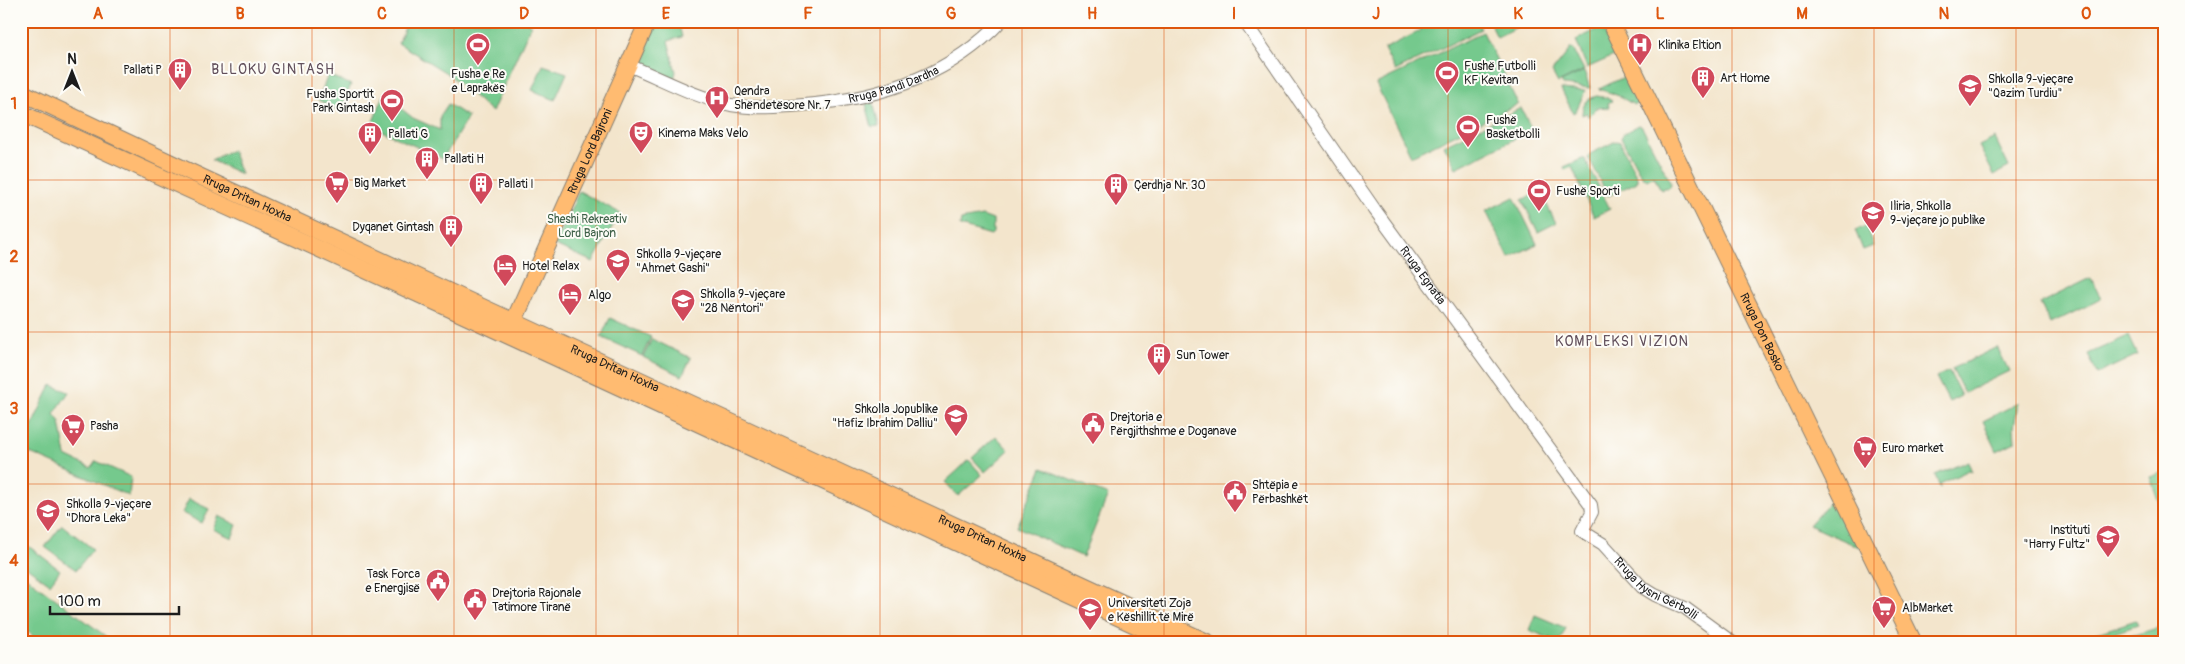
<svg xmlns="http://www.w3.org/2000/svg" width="2185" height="664" font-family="Pangolin,sans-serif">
<rect width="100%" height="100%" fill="#fdfcf7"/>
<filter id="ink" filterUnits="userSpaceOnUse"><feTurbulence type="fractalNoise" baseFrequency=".02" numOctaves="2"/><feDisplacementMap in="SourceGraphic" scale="10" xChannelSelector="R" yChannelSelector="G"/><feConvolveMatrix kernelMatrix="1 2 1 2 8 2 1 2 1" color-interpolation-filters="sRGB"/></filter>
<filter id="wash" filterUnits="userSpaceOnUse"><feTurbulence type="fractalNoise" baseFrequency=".0096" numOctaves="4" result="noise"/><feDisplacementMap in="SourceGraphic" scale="20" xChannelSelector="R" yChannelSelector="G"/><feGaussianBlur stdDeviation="1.12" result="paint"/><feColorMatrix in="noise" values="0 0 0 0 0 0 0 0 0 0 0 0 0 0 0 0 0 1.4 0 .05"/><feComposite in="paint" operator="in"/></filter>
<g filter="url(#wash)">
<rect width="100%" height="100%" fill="#f3e5cc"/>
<path fill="#74c98d" stroke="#487254" d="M408,21H524L531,25L492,112L448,74L398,43Z
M648,21H678L682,37L668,41L676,72L672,85L635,68Z
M1420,21H1477L1481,29L1395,71L1384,49L1420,31L1416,23Z
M1489,21H1524L1525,23L1497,37Z
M1602,27L1616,55L1587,68L1576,40Z
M1483,32L1518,104L1411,156L1376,84Z
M1571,48L1573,49L1584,70L1558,83L1552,72Z
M543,65L567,73L555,100L532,90Z
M1584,71L1590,88L1563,85L1561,82Z
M328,75L351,85L340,111L318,100Z
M1626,76L1639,103L1634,105L1619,96L1599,89Z
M1561,89L1585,91L1576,111L1573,113Z
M384,95L413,118L440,130V116L448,104L468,117L443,159L371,126Z
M1597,96L1607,98L1612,101L1608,103L1609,107L1597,108L1588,117L1587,113L1582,115C1582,105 1587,98 1597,96Z
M873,102L879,126L872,127L866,104Z
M1521,108L1532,130L1456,168L1444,145Z
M1639,125L1642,127L1671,183L1670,187L1667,189L1666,187L1661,190L1654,176L1647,180L1641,175L1621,138L1624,133Z
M1995,138L2009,167L1994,175L1979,146Z
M1616,141L1620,142L1637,177V182L1608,196L1588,157L1590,154Z
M232,150L241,174L211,160Z
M1582,159H1585L1610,209L1594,217L1572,167L1565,170L1564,167Z
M579,191L620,213L593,262L555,245Z
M1540,191L1556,223L1538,232L1522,200Z
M1514,197L1537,244L1509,258L1486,211Z
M982,216L993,220V233L991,235L960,226L961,220Z
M1866,226L1873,246L1863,250L1855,230Z
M2091,278L2101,299L2050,324L2040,303Z
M610,318L651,337L642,356L601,337Z
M2128,336L2137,355L2097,374L2088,354Z
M652,339L691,358L682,376L643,357Z
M1997,347L2009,371L1964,393L1952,369Z
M1949,371L1961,396L1949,402L1936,377Z
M51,385L69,392L54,414L60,422L66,456L91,468L96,461L131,477L129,496L21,449Z
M2018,403L2014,427L2015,442L1997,451L1983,421Z
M996,436L1009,450L985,472L972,458Z
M969,460L982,475L958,496L945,482Z
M1968,461L1972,472L1969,470L1940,484L1941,487L1940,488L1935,475Z
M1042,468L1108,495L1083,557L1017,527Z
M2164,472V517L2150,477Z
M1834,497L1859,547L1809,525Z
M189,499L209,509L202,523L182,513Z
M219,516L237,525L232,538L213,529Z
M62,525L93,549L76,570L45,547Z
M23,542L60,570L50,584L21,563V545Z
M21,573L115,643H43L21,627Z
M1535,615L1566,628L1559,642L1529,630Z
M2136,620L2138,625L2096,639L2094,634Z
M2164,626V643H2107Z"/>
</g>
<g filter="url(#ink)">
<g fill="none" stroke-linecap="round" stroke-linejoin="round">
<defs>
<g id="minor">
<path id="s1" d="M1244,21L1375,210L1591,505L1592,512L1582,531L1603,544L1642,587L1655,595L1685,608L1733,643"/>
<path id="s2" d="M628,65C663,79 694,97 731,105C755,109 779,107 803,105C877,99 949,77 1001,21"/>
</g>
<g id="major">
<path id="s3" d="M1610,21L1914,643"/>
<path id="s4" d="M21,92L188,171L1209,643"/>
<path d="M21,113L418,294L1174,643"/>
<path id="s5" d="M509,332L648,21"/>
</g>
</defs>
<use href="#minor" stroke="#888074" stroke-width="14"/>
<use href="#major" stroke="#888074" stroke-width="18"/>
<use href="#minor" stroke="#fff" stroke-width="12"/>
<use href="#major" stroke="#ffbb71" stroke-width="16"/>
</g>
</g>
<path fill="none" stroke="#de560d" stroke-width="1" stroke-opacity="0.55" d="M170,21V643M312,21V643M454,21V643M596,21V643M738,21V643M880,21V643M1022,21V643M1164,21V643M1306,21V643M1448,21V643M1590,21V643M1732,21V643M1874,21V643M2016,21V643M21,180H2164M21,332H2164M21,484H2164"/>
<defs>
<symbol id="stadium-pin" viewBox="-11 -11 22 30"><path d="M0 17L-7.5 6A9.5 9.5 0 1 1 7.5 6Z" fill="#d1495b" stroke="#fdfcf7"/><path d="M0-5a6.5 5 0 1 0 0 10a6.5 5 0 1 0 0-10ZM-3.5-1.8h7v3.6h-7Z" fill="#fff"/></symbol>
<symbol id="hospital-pin" viewBox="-11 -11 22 30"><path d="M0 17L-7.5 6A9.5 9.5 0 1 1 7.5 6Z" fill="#d1495b" stroke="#fdfcf7"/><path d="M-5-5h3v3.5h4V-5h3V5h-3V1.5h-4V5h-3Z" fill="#fff"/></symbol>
<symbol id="building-pin" viewBox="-11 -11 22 30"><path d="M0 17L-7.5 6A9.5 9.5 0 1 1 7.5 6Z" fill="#d1495b" stroke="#fdfcf7"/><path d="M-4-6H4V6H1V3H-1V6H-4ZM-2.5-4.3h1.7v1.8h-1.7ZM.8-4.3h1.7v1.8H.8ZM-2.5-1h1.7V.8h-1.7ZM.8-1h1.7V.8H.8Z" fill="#fff"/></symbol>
<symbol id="school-pin" viewBox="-11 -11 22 30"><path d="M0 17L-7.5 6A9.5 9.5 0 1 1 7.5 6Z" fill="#d1495b" stroke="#fdfcf7"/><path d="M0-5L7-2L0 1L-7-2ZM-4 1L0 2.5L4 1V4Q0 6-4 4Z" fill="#fff"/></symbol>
<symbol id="theatre-pin" viewBox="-11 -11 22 30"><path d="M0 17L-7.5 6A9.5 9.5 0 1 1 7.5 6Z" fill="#d1495b" stroke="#fdfcf7"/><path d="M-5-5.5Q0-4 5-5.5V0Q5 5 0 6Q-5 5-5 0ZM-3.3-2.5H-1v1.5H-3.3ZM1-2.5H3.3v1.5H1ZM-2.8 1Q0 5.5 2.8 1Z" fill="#fff"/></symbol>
<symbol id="supermarket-pin" viewBox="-11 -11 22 30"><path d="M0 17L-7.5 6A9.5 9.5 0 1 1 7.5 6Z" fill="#d1495b" stroke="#fdfcf7"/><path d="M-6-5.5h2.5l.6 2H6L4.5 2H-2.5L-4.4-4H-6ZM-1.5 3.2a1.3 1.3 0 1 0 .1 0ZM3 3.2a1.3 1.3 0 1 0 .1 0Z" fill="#fff"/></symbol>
<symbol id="hotel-pin" viewBox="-11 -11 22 30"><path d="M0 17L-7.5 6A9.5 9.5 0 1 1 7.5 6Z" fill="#d1495b" stroke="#fdfcf7"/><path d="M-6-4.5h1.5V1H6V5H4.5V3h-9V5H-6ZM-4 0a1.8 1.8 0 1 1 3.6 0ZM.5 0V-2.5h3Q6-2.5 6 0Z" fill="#fff"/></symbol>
<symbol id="civic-pin" viewBox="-11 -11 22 30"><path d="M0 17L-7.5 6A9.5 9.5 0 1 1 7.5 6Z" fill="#d1495b" stroke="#fdfcf7"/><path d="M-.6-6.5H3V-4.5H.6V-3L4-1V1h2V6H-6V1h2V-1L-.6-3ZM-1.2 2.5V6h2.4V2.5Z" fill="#fff"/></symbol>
<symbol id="university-pin" viewBox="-11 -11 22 30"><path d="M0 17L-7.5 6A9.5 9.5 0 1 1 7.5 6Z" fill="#d1495b" stroke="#fdfcf7"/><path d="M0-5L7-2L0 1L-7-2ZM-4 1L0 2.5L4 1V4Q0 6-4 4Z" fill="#fff"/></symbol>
</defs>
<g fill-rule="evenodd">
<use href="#stadium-pin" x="464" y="31" width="28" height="38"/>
<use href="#hospital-pin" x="1626" y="31" width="28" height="38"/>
<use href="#building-pin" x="166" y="56" width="28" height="38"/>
<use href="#stadium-pin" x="1433" y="59" width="28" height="38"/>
<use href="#building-pin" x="1689" y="64" width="28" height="38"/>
<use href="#school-pin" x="1956" y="72" width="28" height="38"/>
<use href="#hospital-pin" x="703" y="84" width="28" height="38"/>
<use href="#stadium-pin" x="378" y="87" width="28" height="38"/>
<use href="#stadium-pin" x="1454" y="113" width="28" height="38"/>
<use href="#theatre-pin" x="627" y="119" width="28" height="38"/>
<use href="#building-pin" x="356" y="120" width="28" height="38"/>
<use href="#building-pin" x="413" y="145" width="28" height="38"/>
<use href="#supermarket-pin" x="323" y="169" width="28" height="38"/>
<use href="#building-pin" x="467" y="170" width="28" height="38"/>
<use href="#building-pin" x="1102" y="171" width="28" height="38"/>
<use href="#stadium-pin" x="1525" y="177" width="28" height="38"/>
<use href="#school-pin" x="1859" y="199" width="28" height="38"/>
<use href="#building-pin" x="437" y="213" width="28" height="38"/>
<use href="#school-pin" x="604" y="247" width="28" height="38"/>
<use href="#hotel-pin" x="491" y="252" width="28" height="38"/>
<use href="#hotel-pin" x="556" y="281" width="28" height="38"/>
<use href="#school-pin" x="669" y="287" width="28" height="38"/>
<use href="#building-pin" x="1145" y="341" width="28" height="38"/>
<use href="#school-pin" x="942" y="402" width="28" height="38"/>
<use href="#civic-pin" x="1079" y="410" width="28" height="38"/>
<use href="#supermarket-pin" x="59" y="412" width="28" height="38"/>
<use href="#supermarket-pin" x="1851" y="434" width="28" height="38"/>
<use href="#civic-pin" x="1221" y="478" width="28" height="38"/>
<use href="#school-pin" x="34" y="497" width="28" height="38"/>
<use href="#university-pin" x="2094" y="523" width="28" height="38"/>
<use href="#civic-pin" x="424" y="567" width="28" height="38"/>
<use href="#civic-pin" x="461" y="586" width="28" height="38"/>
<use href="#supermarket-pin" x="1870" y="594" width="28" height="38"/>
<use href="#university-pin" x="1076" y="596" width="28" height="38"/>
</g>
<g text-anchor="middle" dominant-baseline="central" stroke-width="4" stroke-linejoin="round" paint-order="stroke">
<g font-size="12" fill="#1c1c1c" stroke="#fdfcf7" text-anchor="start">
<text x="1658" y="45">Klinika Eltion</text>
<text x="1464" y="66">Fushë Futbolli<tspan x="1464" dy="14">KF Kevitan</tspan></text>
<text x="162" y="70" text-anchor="end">Pallati P</text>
<text x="478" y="74" text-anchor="middle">Fusha e Re<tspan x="478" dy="14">e Laprakës</tspan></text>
<text x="1720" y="78">Art Home</text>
<text x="1988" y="79">Shkolla 9-vjeçare<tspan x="1988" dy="14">"Qazim Turdiu"</tspan></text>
<text x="734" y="91">Qendra<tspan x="734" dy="14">Shëndetësore Nr. 7</tspan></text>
<text x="374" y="94" text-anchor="end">Fusha Sportit<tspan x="374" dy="14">Park Gintash</tspan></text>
<text x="1486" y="120">Fushë<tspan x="1486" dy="14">Basketbolli</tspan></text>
<text x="658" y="133">Kinema Maks Velo</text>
<text x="388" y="134">Pallati G</text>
<text x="444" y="159">Pallati H</text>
<text x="354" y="183">Big Market</text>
<text x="498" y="184">Pallati I</text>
<text x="1134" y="185">Çerdhja Nr. 30</text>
<text x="1556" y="191">Fushë Sporti</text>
<text x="1890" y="206">Iliria, Shkolla<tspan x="1890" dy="14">9-vjeçare jo publike</tspan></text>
<text x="434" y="227" text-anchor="end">Dyqanet Gintash</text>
<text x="636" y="254">Shkolla 9-vjeçare<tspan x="636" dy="14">"Ahmet Gashi"</tspan></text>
<text x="522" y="266">Hotel Relax</text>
<text x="700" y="294">Shkolla 9-vjeçare<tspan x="700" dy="14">"28 Nëntori"</tspan></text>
<text x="588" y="295">Algo</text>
<text x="1176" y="355">Sun Tower</text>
<text x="938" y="409" text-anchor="end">Shkolla Jopublike<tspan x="938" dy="14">"Hafiz Ibrahim Dalliu"</tspan></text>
<text x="1110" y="417">Drejtoria e<tspan x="1110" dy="14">Përgjithshme e Doganave</tspan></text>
<text x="90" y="426">Pasha</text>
<text x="1882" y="448">Euro market</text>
<text x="1252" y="485">Shtëpia e<tspan x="1252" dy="14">Përbashkët</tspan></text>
<text x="66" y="504">Shkolla 9-vjeçare<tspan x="66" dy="14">"Dhora Leka"</tspan></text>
<text x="2090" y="530" text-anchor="end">Instituti<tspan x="2090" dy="14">"Harry Fultz"</tspan></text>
<text x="420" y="574" text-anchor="end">Task Forca<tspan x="420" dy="14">e Energjisë</tspan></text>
<text x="492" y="593">Drejtoria Rajonale<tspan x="492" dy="14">Tatimore Tiranë</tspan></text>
<text x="1108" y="603">Universiteti Zoja<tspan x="1108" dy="14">e Këshillit të Mirë</tspan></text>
<text x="1902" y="608">AlbMarket</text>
</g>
<g font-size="12" fill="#1c1c1c" stroke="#fdfcf7">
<text stroke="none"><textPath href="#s2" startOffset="276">Rruga Pandi Dardha</textPath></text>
<text stroke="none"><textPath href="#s5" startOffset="198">Rruga Lord Bajroni</textPath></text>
<text stroke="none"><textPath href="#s4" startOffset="250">Rruga Dritan Hoxha</textPath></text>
<text stroke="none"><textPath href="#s1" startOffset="311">Rruga Egnatia</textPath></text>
<text stroke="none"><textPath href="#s3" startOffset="346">Rruga Don Bosko</textPath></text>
<text stroke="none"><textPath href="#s4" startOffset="655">Rruga Dritan Hoxha</textPath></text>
<text stroke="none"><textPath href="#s4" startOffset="1060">Rruga Dritan Hoxha</textPath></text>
<text stroke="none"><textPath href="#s1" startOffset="719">Rruga Hysni Gërbolli</textPath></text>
</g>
<g font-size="12" fill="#3f6149" stroke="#fdfcf7">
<text x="587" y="219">Sheshi Rekreativ<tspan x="587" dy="14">Lord Bajron</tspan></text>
</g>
<g font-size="14" letter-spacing="1" fill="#614f5b" stroke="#fdfcf7">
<text x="273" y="69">BLLOKU GINTASH</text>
<text x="1622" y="341">KOMPLEKSI VIZION</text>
</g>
</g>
<rect width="2185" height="664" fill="none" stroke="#fdfcf7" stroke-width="55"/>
<g transform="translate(72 72)" stroke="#fdfcf7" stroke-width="4" paint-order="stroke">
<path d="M0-4L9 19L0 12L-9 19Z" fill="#1c1c1c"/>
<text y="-8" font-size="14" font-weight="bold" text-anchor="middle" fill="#1c1c1c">N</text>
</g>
<path d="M50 606v8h129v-8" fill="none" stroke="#1c1c1c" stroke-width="2.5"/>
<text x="58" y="606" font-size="15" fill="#1c1c1c" stroke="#fdfcf7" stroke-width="4" paint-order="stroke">100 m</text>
<rect x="28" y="28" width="2130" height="608" fill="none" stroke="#de560d" stroke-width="2"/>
<g font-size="16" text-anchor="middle" font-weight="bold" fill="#de560d">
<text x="98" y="19">A</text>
<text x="240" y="19">B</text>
<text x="382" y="19">C</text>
<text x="524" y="19">D</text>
<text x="666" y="19">E</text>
<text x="808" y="19">F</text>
<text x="951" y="19">G</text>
<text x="1092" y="19">H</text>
<text x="1234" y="19">I</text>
<text x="1376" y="19">J</text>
<text x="1518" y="19">K</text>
<text x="1660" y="19">L</text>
<text x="1802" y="19">M</text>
<text x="1944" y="19">N</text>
<text x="2086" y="19">O</text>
<text x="14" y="109">1</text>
<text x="14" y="262">2</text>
<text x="14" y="414">3</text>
<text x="14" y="566">4</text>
</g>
</svg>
